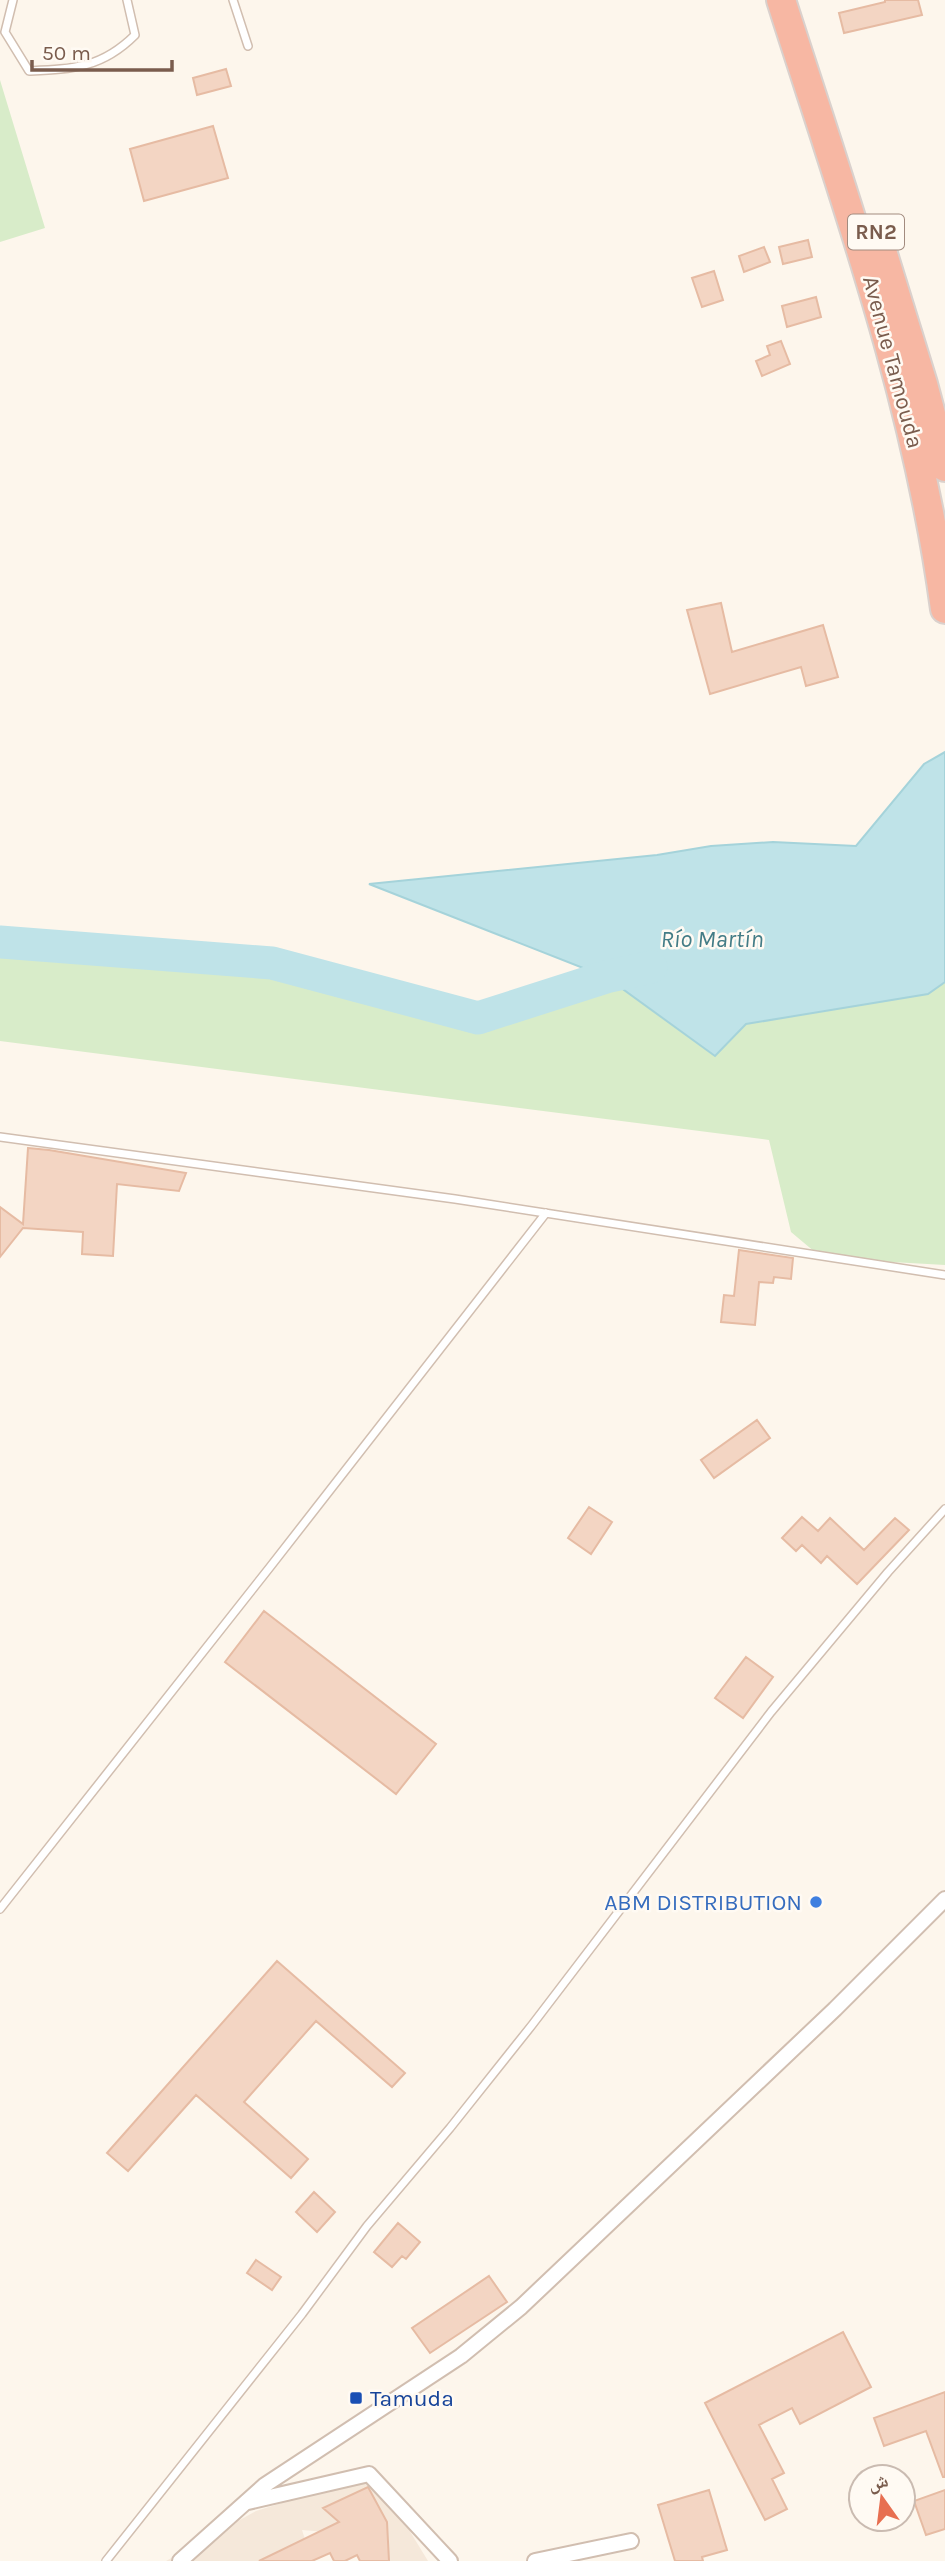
<svg xmlns="http://www.w3.org/2000/svg" width="945" height="2561" font-family="Karla,'Noto Naskh Arabic',sans-serif">
<rect width="100%" height="100%" fill="#fdf6ec"/>
<path fill="#f5e8da" d="M375,2474L428,2561H369L350,2534L302,2530L312,2561H166L256,2511Z"/>
<path fill="#d8ecc9" d="M0,80L45,228L0,242Z
M0,942L272,963L478,1017L606,977L715,1056L746,1024L927,994L945,982V1265L822,1258L791,1232L769,1140L0,1041Z"/>
<path fill="#bfe3e8" stroke="#a5d3da" stroke-width="2" d="M945,752V982L928,994L746,1024L715,1056L606,977L369,884L657,855L711,846L773,842L856,846L924,764Z"/>
<g fill="none" stroke-linecap="round" stroke-linejoin="round">
<path stroke="#bfe3e8" stroke-width="33" d="M0,942L272,963L478,1018L606,977L651,967"/>
</g>
<path fill="#f3d5c3" stroke="#e6bba3" stroke-width="2" d="M885,0H918L922,15L844,33L839,13L885,2Z
M226,69L231,86L197,95L193,78Z
M213,126L228,178L144,201L130,149Z
M808,240L812,257L783,264L779,247Z
M764,247L770,262L744,272L739,256Z
M714,271L723,300L702,307L692,278Z
M816,297L821,317L787,327L782,306Z
M781,341L790,364L762,376L756,361L770,355L767,346Z
M721,603L732,652L823,625L838,677L806,686L801,667L710,694L687,610Z
M28,1148L49,1150L186,1173L179,1191L117,1184L113,1256L82,1254L83,1232L23,1228L0,1257V1207L23,1224Z
M739,1250L793,1258L791,1279L774,1277L773,1283L759,1282L755,1325L721,1322L724,1295L734,1296Z
M757,1420L770,1438L714,1478L701,1460Z
M589,1507L612,1522L591,1554L568,1538Z
M802,1517L818,1531L830,1518L864,1550L895,1518L909,1530L857,1584L827,1556L821,1563L802,1545L796,1551L782,1538Z
M264,1611L436,1744L396,1794L225,1662Z
M746,1657L773,1677L743,1718L715,1698Z
M277,1961L405,2073L392,2087L316,2021L244,2102L308,2159L291,2178L196,2095L128,2171L107,2153Z
M314,2192L335,2212L317,2232L296,2212Z
M398,2223L420,2242L406,2259L402,2256L392,2267L374,2252Z
M256,2260L281,2277L272,2290L247,2273Z
M489,2276L507,2302L430,2353L412,2328Z
M843,2332L871,2387L800,2424L792,2408L759,2425L784,2473L772,2479L787,2509L765,2520L705,2403Z
M945,2392V2477H943L926,2431L884,2446L874,2418Z
M368,2487L387,2522L389,2561H360L357,2555L345,2561H334L330,2553L312,2561H259L339,2522L323,2508Z
M709,2490L727,2550L702,2557L703,2561H675L658,2505Z
M945,2490V2529L926,2535L914,2501Z"/>
<g fill="none" stroke-linecap="round" stroke-linejoin="round">
<defs>
<path id="lane" d="M13,0L5,32L29,71C73,69 102,68 135,35L127,0
M233,0L248,46
M0,1137L455,1199L945,1275
M0,1909L270,1567L546,1213
M106,2561L302,2314L367,2226L450,2128L532,2025L771,1712L888,1572L945,1509"/>
<path id="street" d="M248,2502L369,2474L450,2561
M180,2561L265,2485L461,2356L521,2307L835,2009L945,1899
M535,2561L631,2541"/>
<path id="highway" d="M781,0C845,201 917,399 945,609
M883,254L923,384L945,467"/>
</defs>
<use href="#lane" stroke="#d1beb0" stroke-width="10"/>
<use href="#street" stroke="#d1beb0" stroke-width="18"/>
<use href="#highway" stroke="#dad1cd" stroke-width="32"/>
<use href="#lane" stroke="#fff" stroke-width="7"/>
<use href="#street" stroke="#fff" stroke-width="14"/>
<use href="#highway" stroke="#f7b7a3" stroke-width="28"/>
</g>
<circle fill="#3f7fe0" stroke="#fffaf3" stroke-width="2.5" cx="816" cy="1902" r="7"/>
<rect fill="#1a4fb4" stroke="#fffaf3" stroke-width="2.5" x="349" y="2391" width="14" height="14" rx="3.5"/>
<g text-anchor="middle" dominant-baseline="central" stroke-width="5" stroke-linejoin="round" paint-order="stroke">
<rect fill="#fffaf3" stroke="#a28b7f" stroke-width="2" x="848" y="214.5" width="56" height="35" rx="5"/>
<g font-size="21" font-weight="bold" fill="#7a5c4d">
<text x="876" y="232">RN2</text>
</g>
<g font-size="23" fill="#7a5c4d" stroke="#fffaf3">
<text transform="translate(893 362) rotate(75)">Avenue Tamouda</text>
</g>
<g font-size="23" fill="#366cbe" stroke="#fffaf3" text-anchor="end">
<text x="802" y="1902">ABM DISTRIBUTION</text>
</g>
<g font-size="23" fill="#164399" stroke="#fffaf3" text-anchor="start">
<text x="370" y="2398">Tamuda</text>
</g>
<g font-size="24" font-style="italic" fill="#437c86" stroke="#fffaf3">
<text x="712" y="939">Río Martín</text>
</g>
</g>
<g transform="translate(882 2498) rotate(346)"><circle r="33" fill="#fffaf3" stroke="#cabbb1" stroke-width="2"/>
<path d="M0-5L12 26L0 18L-12 26Z" fill="#e76f51"/>
<text y="-10" font-size="19" font-weight="bold" text-anchor="middle" fill="#7a5c4d">ش</text>
</g>
<path d="M32 60v10h140v-10" fill="none" stroke="#7a5c4d" stroke-width="3.5"/>
<text x="42" y="60" font-size="21" fill="#7a5c4d" stroke="#fffaf3" stroke-width="5" paint-order="stroke">50 m</text>
</svg>
